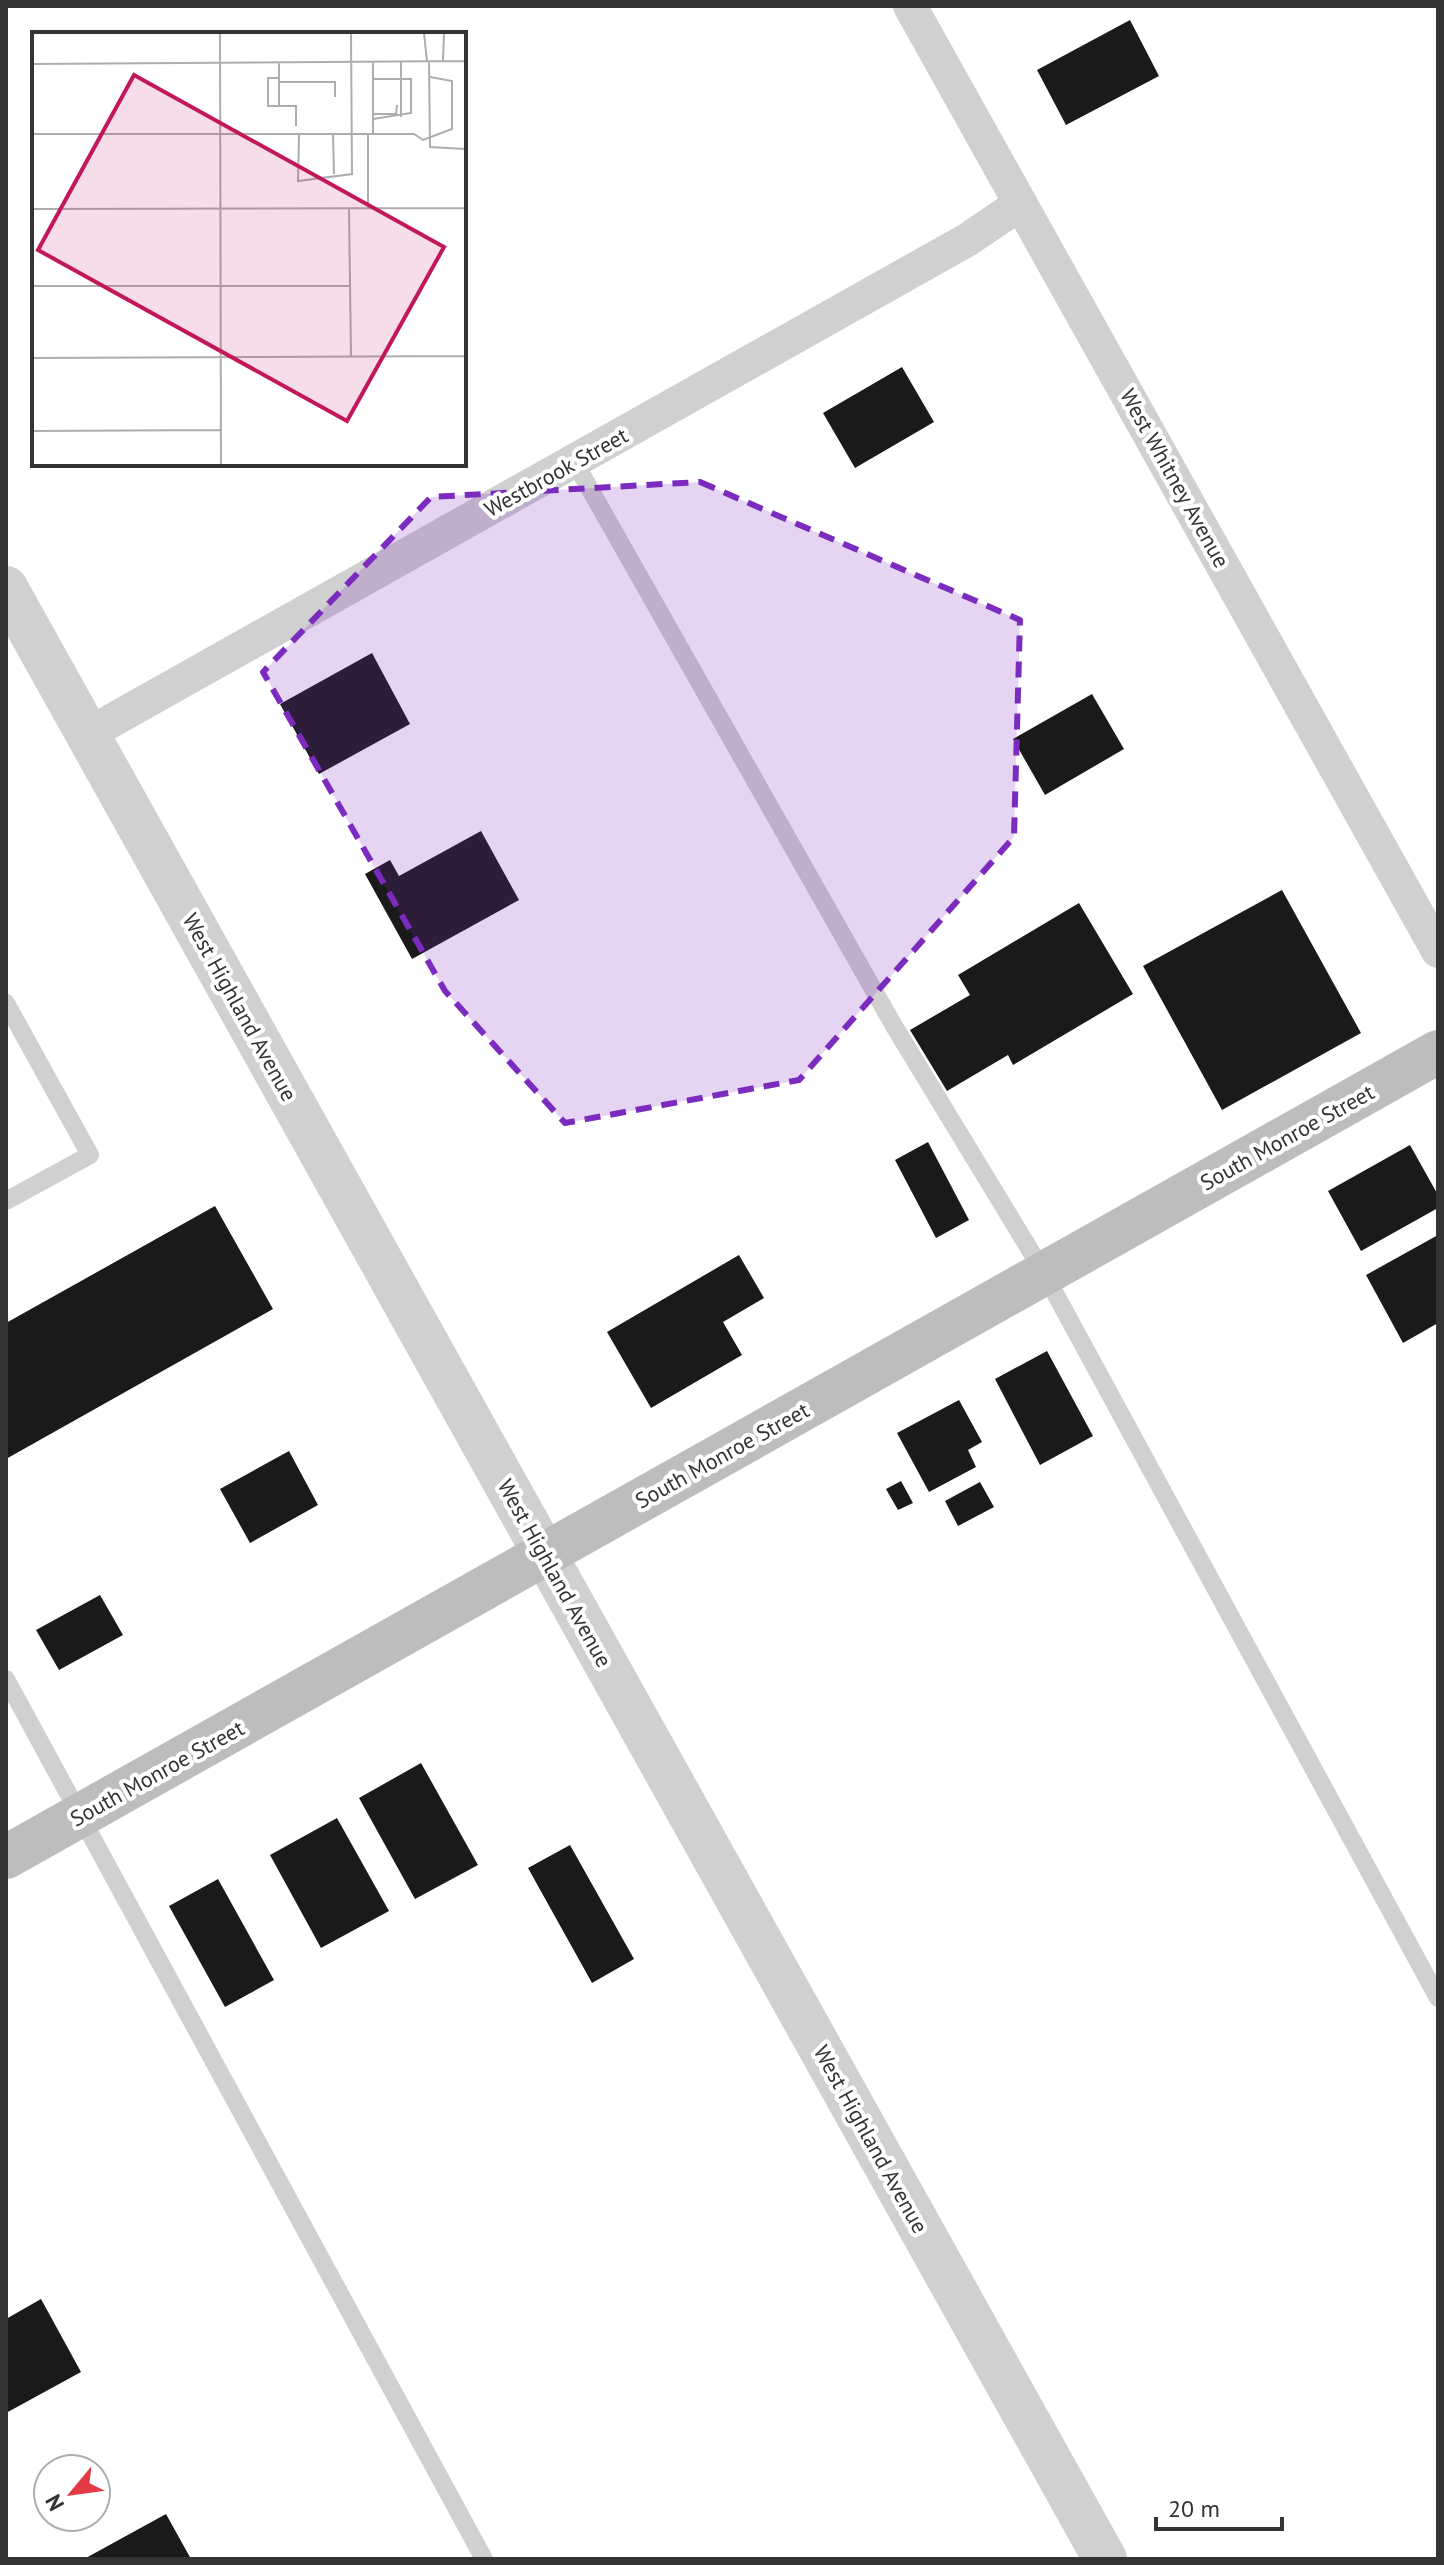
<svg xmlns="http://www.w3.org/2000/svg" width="1444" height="2565" font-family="'PT Sans',sans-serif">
<rect width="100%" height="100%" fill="#fff"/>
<path fill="#1a1a1a" d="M1130,20L1159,76L1066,125L1037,70Z
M902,367L934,422L855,468L823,413Z
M372,653L410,724L319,774L280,704Z
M1092,694L1124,749L1045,795L1013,739Z
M481,831L519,900L412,959L365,874L390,860L399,876Z
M1282,890L1361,1033L1222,1110L1143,966Z
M1079,903L1133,994L1013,1065L1008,1055L947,1091L910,1030L970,995L958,975Z
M928,1142L969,1220L936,1238L895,1160Z
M1410,1145L1438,1195V1208L1361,1251L1328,1191Z
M215,1206L273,1309L6,1459V1323Z
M1438,1235V1323L1403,1343L1366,1275Z
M739,1255L764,1298L723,1322L742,1355L651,1408L607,1332Z
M1047,1351L1093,1436L1040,1465L995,1379Z
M959,1400L982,1442L968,1450L976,1467L929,1492L897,1433Z
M289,1451L318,1505L250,1543L220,1489Z
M901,1481L913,1503L898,1510L886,1489Z
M980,1482L994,1507L958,1526L945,1501Z
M100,1595L123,1635L59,1670L36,1630Z
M421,1763L478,1865L415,1899L359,1798Z
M337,1818L389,1911L321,1948L270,1855Z
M570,1845L634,1959L592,1983L528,1868Z
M218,1879L274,1980L225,2007L169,1906Z
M41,2299L81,2372L6,2413V2319Z
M166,2514L191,2559H84Z"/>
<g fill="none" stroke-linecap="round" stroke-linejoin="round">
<path stroke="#d0d0d0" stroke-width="18" d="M574,461L894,1026L1044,1273L1438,1998
M6,1003L90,1155L6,1201
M6,1679L484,2559"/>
<path stroke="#d0d0d0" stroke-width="34" d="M910,6L1438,951
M88,734L967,240L1020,204"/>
<path stroke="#d0d0d0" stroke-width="44" d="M6,588L1105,2559"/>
<path stroke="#bdbdbd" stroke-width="44" d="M6,1857L1438,1052"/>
</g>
<path fill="#7b2cbf" fill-opacity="0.2" stroke="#7b2cbf" stroke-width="6" stroke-dasharray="16 10" stroke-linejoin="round" d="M700,482L1020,620L1014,837L799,1080L565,1123L445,991L263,672L431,497Z"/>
<g text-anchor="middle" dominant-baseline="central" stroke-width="8" stroke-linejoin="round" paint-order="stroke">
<g font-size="22" fill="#333" stroke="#fff">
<text transform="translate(556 472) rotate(-29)">Westbrook Street</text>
<text transform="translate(1175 478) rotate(61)">West Whitney Avenue</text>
<text transform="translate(240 1007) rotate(61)">West Highland Avenue</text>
<text transform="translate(1287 1137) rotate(-29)">South Monroe Street</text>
<text transform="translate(722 1455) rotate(-29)">South Monroe Street</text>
<text transform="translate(555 1573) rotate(61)">West Highland Avenue</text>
<text transform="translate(157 1773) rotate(-29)">South Monroe Street</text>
<text transform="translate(871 2139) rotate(61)">West Highland Avenue</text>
</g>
</g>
<g transform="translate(32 32)">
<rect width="434" height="434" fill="#fff"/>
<path fill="none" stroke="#adadad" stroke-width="2" d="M188,1L189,433M392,1L395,29M433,1L434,433M397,29L398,115L433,117M411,29L412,1M247,30V74H264V94M369,30V85M0,32L434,29M247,46H236V74H247M247,50H303V65M341,82H364L365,73M341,87L379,81V47H341M0,102H382L391,108L420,97V49L398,45M341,102V30M267,103L266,149L320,142L319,1M301,103L302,142M336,103V176M0,177L434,176M317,177L319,325M0,254H318M0,326L434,324M0,399L189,398"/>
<path fill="#c2185b" fill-opacity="0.15" stroke="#c2185b" stroke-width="4" d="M102,43L412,215L315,389L6,218Z"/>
<rect width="434" height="434" fill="none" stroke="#333" stroke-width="4"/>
</g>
<rect width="1444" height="2565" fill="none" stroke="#333333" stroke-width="16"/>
<g transform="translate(72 2493) rotate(241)"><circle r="38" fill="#ffffff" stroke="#adadad" stroke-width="2"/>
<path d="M0-6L14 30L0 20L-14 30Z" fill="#e63946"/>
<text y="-12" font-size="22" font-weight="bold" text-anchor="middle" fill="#333333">N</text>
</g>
<path d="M1156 2517v12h126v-12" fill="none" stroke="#333333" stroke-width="4"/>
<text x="1168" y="2517" font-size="24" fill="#333333" stroke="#ffffff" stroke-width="6" paint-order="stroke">20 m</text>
</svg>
